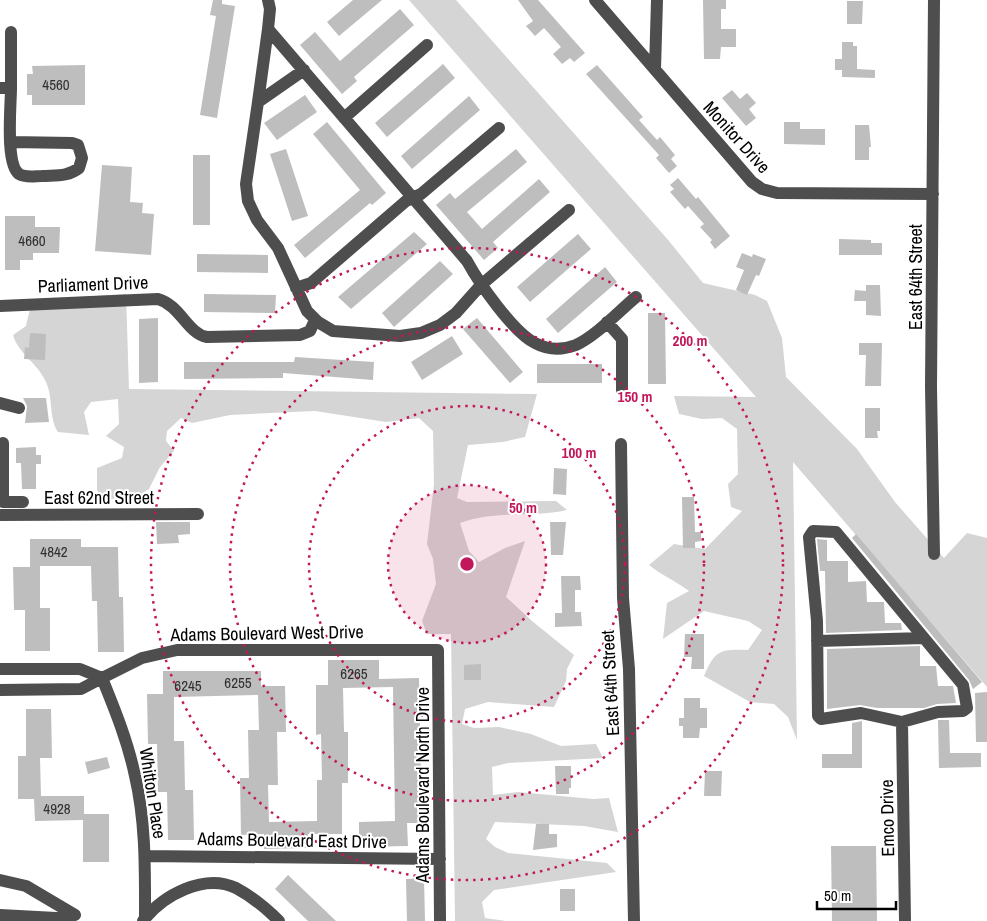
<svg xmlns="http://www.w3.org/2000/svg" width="987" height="921" font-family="'Archivo Narrow',sans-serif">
<rect width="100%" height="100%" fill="#fff"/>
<path fill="#d5d5d5" d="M409,0H456L669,241L703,283L755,295L767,301L782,338L786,377L857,449L895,502L944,558L967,533L987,538V687L793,462L797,740L788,717L774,704L750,702L704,676C715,650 720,649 748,650L762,630L748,621L704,611L663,639L667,603L689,591C676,581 661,575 649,565L674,544L705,549L742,511L731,507L728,484L738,474L737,429L722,418L702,419L679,414L674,396L756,397Z
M126,294L129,389L537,394L525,437L503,442L468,445L457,498L467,502L556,501L567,510C532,518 494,510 460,523L469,551L479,562L505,548L525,541L506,597L532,621L574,655L567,669L566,681L554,707L488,702L465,709L462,724L474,728L499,727L531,734L561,746L596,744L603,758L508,763L492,767L493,795L518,792L593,799L609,798L618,832L584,826L495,822L486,839L495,847L508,853L607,863L616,872L494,890L482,902L485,918L506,921H455L451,634H427L422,621L436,584L433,559L427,544L434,484L433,431L419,418L386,422L315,411L230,415L192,423L181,418L167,431L166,441L174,451L160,467L149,489L133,499H108L97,491V468L122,458L124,447L106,436L119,424L118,399L91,402L84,412L89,435L58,432C48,417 54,397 45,380C37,363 18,353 13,335L26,326L32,300Z"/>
<path fill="#bebebe" d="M213,0H222V4L235,6L217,118L200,115L216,16L210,15Z
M353,0H382L339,36L327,22Z
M518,0H538L585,53L574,62L570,58L562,64L553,54L561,47L544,28L535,36L526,26L533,21Z
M703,0H726V9H721V29H736V47H721L720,59H704Z
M847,1H863L862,24H847Z
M400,9L414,25L354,77L357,81L342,94L300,45L315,32L340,61Z
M842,42H853V46H857V69L875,70V78L842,77V70H835V59H842Z
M443,64L455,78L387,137L375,123Z
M85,65V105H32V95H27V74H33L32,66Z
M597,65L643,117L639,120L657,140L660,137L675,155L671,159L677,166L669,173L656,158L659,155L586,74Z
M732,90L740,99L747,93L756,103L749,109L756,118L746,126L722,98Z
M305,95L317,112L277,140L264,123Z
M469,96L480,110L412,169L401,156Z
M327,122L386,193L372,205L370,203L305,258L294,245L360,190L313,134Z
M784,122H800V129H825V145L784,144Z
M855,125H869L871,147H869V160H855Z
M286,149L308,216L292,221L270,154Z
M516,149L527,162L467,212L482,229L539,179L550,192L493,242L498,248L484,260L436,205L450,193L455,199Z
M193,155H210V225H193Z
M102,165L132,167L130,202L143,203L142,213L154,214L151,255L95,251Z
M678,178L696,199L698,197L730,236L715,249L710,242L712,240L700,227L704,224L688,206L685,209L670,192L674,189L670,185Z
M5,216H35V227H60L59,253H33V260H20V270H5Z
M414,232L427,244L351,309L338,297Z
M578,234L591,249L530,302L517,287Z
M839,239L871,240V243H882V255H839Z
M742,253L752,257L753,254L766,259L759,276L756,275L747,295L736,290L744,270L736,267Z
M197,254L268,255V273L197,272Z
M440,261L453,274L394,327L382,313Z
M605,267L617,282L558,333L546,319Z
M866,285H880L881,316L866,315V301H854L855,290L866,291Z
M204,294L276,295L275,313L204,312Z
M648,313H665L666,384H648Z
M158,318V382L139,383V319Z
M477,318L523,372L510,383L463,329Z
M30,333L46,334L45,360L24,359L25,347L29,348Z
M452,336L463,354L422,380L411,362Z
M859,343H882L881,386H865L866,355H859Z
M295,357L374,362L373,380L283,373V378L184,379V362H294Z
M537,364H602V383H537Z
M23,398H46L49,422L25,423L27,406Z
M865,408H880V431H877L878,438H865Z
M36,447V455H41V464H36V489H22L21,463H16V448Z
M554,468L567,469L566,495L553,494Z
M682,497H694L695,532H701V541L695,542V548H683Z
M156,522H190V534L178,535L179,543L157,544Z
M550,522H566L563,555H551Z
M856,534L982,682L973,689L969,680L852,538Z
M30,539H81V547H118L119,597H123L124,652H98L97,601H92L91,566H40V608H50V651H25V610H14L13,567H30Z
M817,539L827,540V561H848V582L866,581L867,602H884L885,623H901L902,630L826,633L825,571H820Z
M561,576H580L581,590H575V612H581L582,626L555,627V613H562Z
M685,634H704V669H691L692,657H684Z
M920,646V666H936L938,686H953L956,703L937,704L924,708H877L860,705L827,709V649Z
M328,660H379V679L419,678L422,823H407L408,846L359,847V822L395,821L393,687L343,688L344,732H348V783H342V834H308V848L264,849V834L241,835L240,778H249L248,730H259L258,695L174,697V741H184L185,790H193L194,840H168L167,792H158L157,744H148L147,694H163V671H261V686H285L286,732H277L278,785H268L269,822L317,821V780H322L321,734L316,735V685H328Z
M481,664V680H464V665Z
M987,692V742H976L975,693Z
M684,698H700V708H707V728H700L699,738H683V726H679V718H684Z
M26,709H51L52,758H40L41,796H84V814H109V862H83V820L35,821L34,799H18V756H26Z
M938,720H949L950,753H981V767L939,768Z
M862,721V768H822V754H852V723Z
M107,757L110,768L88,774L85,762Z
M555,766H571V788H569V794H556Z
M705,771H722L721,796H704Z
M536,824H549V834H557V847L533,850Z
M831,846H876L877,921H832Z
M288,875L336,921H308L275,889Z
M424,878L425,921H407L406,879Z
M560,889H575V911H560Z"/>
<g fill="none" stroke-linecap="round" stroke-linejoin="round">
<path stroke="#4e4e4e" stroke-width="12" d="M268,0L270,9L268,29L467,261C479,283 513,332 535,343C548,350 563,350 576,345C596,336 619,311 636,297
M595,0L752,182L762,189L777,193L933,194
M655,69L657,0
M304,70L258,102L246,184L248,201L257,220L278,248L307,311L318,322L333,331L400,336L421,333L440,325L456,313L481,285L569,210
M0,88H11C11,105 5,164 19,174C25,178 35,176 42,176C55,175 68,177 79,168L82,158L78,145L72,143L11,142
M11,88V32
M258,102L268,29
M344,118L427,45
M296,288L311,283L406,201L421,194L499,128
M0,306L158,299C180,305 188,334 207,337L300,335L310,331L315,320
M607,322L622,339V391
M0,403L19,408
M3,443V502H23
M621,444L623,598L629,669L634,921
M0,515L198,514
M934,554L931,387L934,0
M817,641L924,638
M0,669H80L102,678L81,689L0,690
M902,722L861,713L821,719L818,716L817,621L809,537L813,531L836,532L963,685L967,708L963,711L938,712L902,722L905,921
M145,856L440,859
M0,880L26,886L75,915
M0,915L56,918L75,915
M145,919C145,871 146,823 135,776C128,742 115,710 102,678L142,658L177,650H438L440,921
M143,921C163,895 204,873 236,888C251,896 267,909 279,921"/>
</g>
<circle cx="467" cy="564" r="79" fill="#c2185b" fill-opacity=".12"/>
<g fill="none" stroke="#c2185b" stroke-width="2.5" stroke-dasharray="2.5 5">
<circle cx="467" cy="564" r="79"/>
<circle cx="467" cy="564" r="158"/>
<circle cx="467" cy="564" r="237"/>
<circle cx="467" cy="564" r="316"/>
</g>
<g text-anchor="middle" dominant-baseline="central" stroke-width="4" stroke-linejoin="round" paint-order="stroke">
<g font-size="15" fill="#303030">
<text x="56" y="84">4560</text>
<text x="32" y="240">4660</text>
<text x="54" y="551">4842</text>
<text x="354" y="673">6265</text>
<text x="238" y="682">6255</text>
<text x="188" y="685">6245</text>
<text x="57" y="808">4928</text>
</g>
<g font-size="18" fill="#000" stroke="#fff">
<text transform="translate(737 137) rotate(48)">Monitor Drive</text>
<text transform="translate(915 277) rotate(-90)">East 64th Street</text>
<text transform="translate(93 284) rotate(-2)">Parliament Drive</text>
<text x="99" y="497">East 62nd Street</text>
<text transform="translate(267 633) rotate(-1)">Adams Boulevard West Drive</text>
<text transform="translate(610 683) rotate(-93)">East 64th Street</text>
<text transform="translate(422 785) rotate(-90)">Adams Boulevard North Drive</text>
<text transform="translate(153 793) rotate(81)">Whitton Place</text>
<text transform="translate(887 818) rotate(-91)">Emco Drive</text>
<text transform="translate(292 840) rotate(1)">Adams Boulevard East Drive</text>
</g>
</g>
<circle cx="467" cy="564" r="8" fill="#c2185b" stroke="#fff" stroke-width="2.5"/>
<g font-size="15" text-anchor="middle" font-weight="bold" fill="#c2185b" stroke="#fff" stroke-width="4" stroke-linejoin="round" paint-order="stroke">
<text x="690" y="346">200 m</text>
<text x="635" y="402">150 m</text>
<text x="579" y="458">100 m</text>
<text x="523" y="513">50 m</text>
</g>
<path d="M817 901v8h79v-8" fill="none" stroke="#000000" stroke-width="2.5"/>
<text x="824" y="901" font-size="15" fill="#000000" stroke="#ffffff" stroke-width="4" paint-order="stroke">50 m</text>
</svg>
